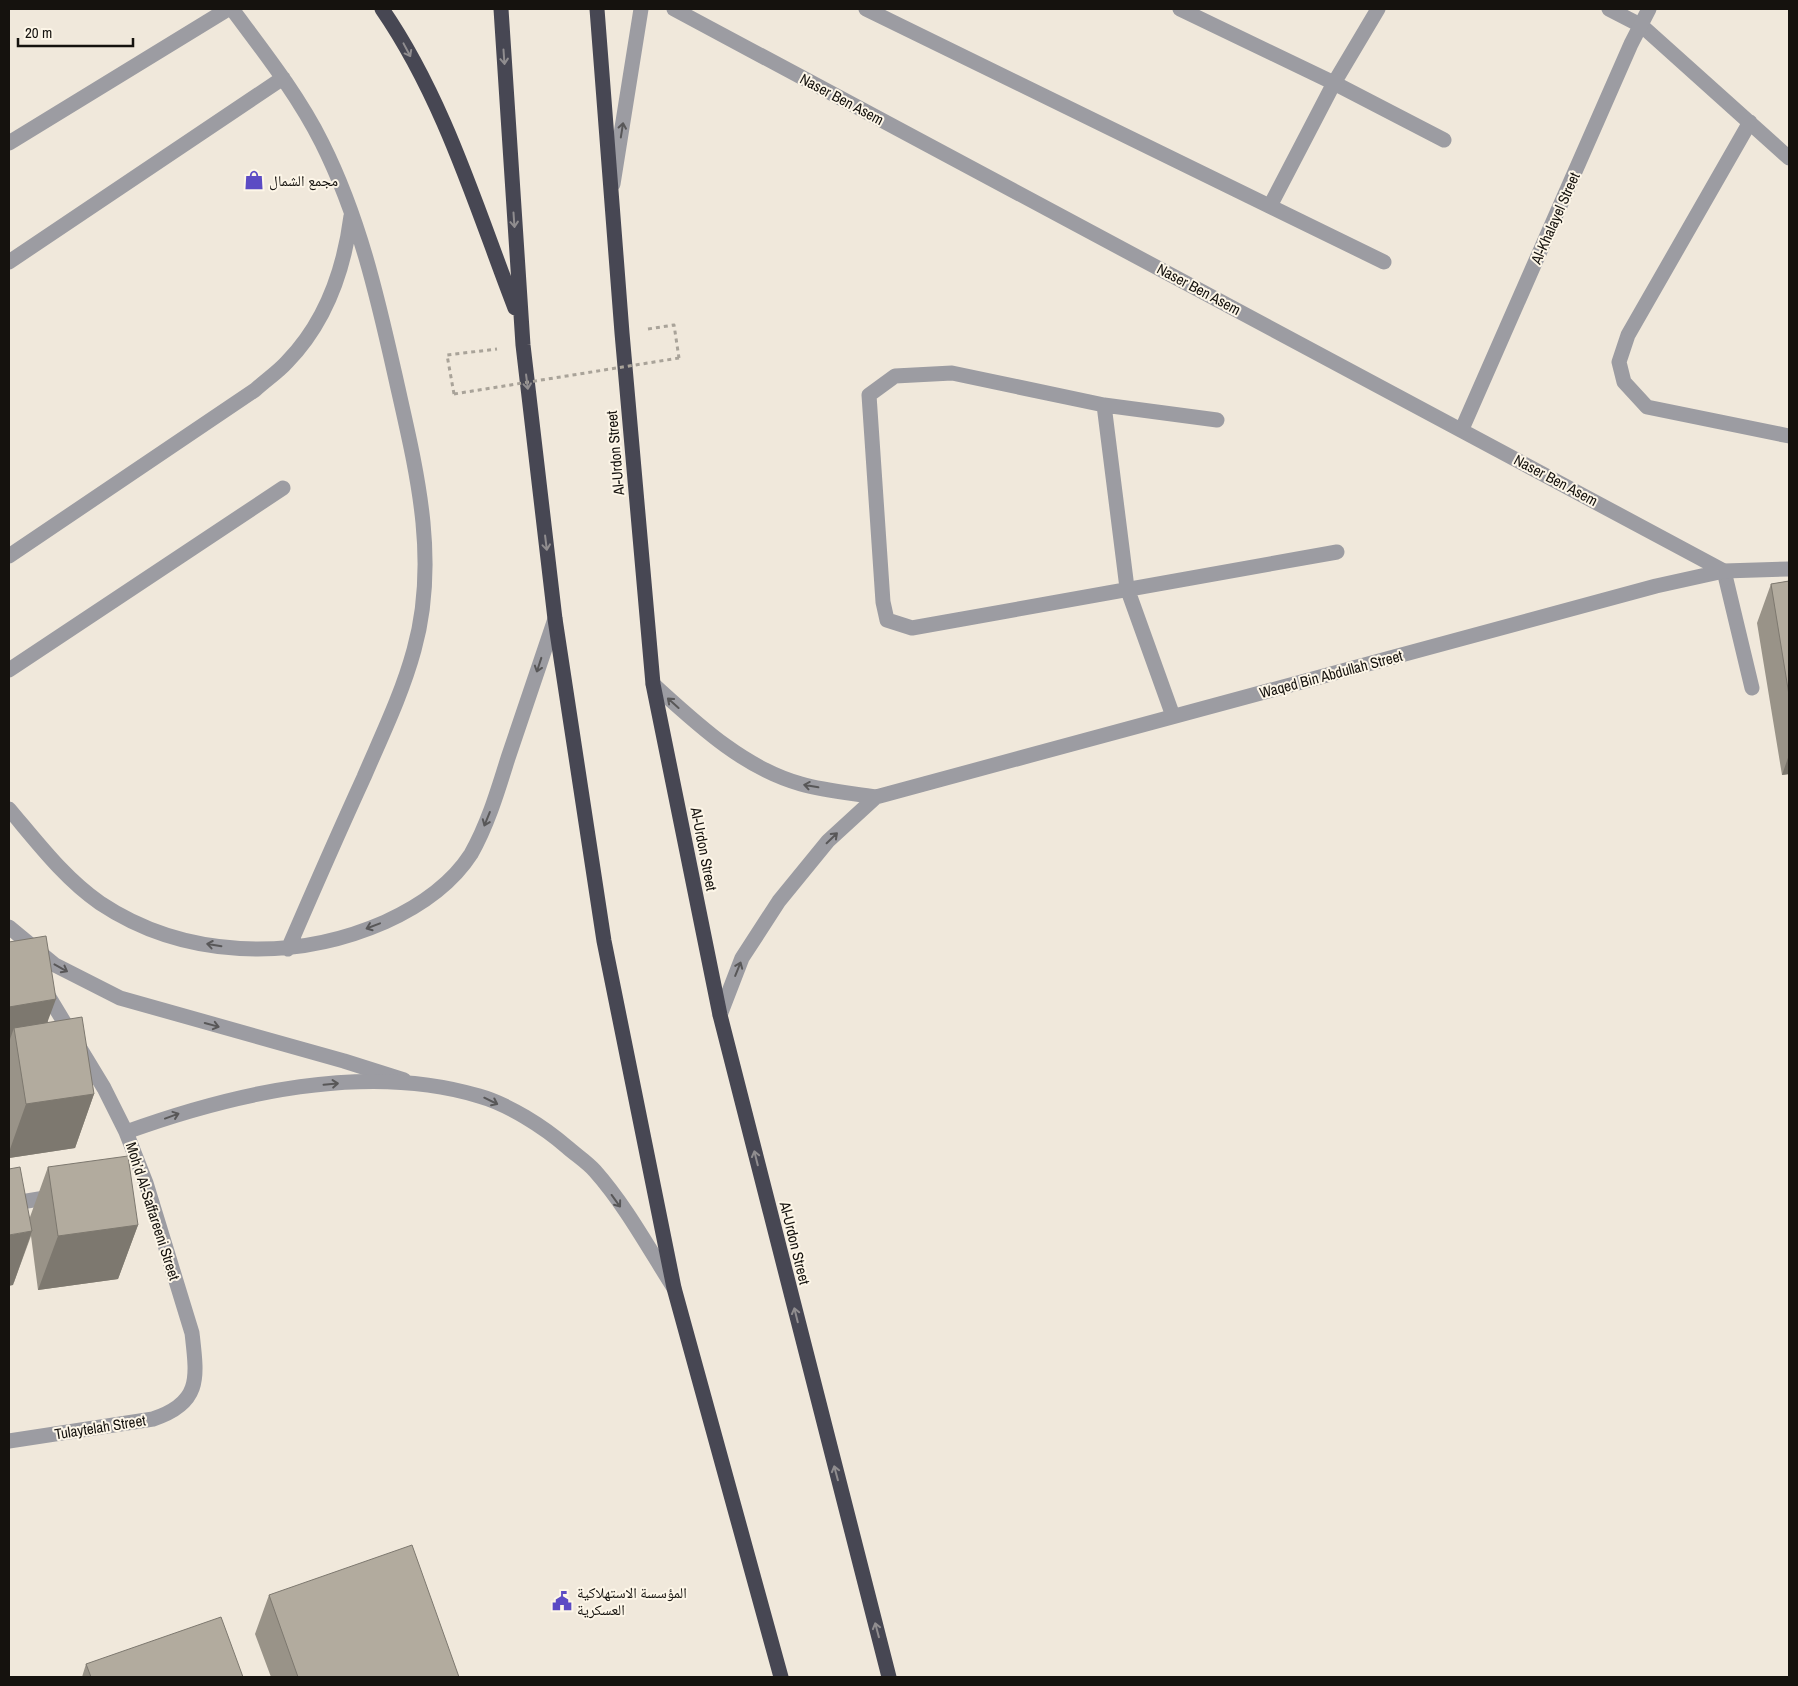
<svg xmlns="http://www.w3.org/2000/svg" width="1798" height="1686" font-family="'Archivo Narrow','Noto Naskh Arabic',sans-serif">
<rect width="100%" height="100%" fill="#f0e8db"/>
<g fill="none" stroke-linecap="round" stroke-linejoin="round">
<path stroke="#a9a399" stroke-width="3" stroke-dasharray="4 4" stroke-linecap="butt" d="M648,329L674,325L679,358
M454,394L447,355L497,349"/>
<path stroke="#9c9ca2" stroke-width="15" d="M232,9C264,52 298,95 322,143C359,217 377,295 395,375C415,465 440,557 414,650C402,694 382,735 364,777C338,834 313,891 288,949
M866,9L1384,262
M1180,9L1334,83L1444,140
M1609,9L1642,26L1789,158
M1750,122L1628,335L1619,362L1624,382L1647,407L1789,436
M9,143L228,9
M1270,206L1334,83L1378,9
M9,262L283,78
M1104,405L1127,588L1173,716
M1217,420L1104,405L952,373L895,376L869,395L883,602L887,620L912,628L1337,552
M9,556L255,390C266,380 278,372 287,362C326,322 344,270 351,216
M1724,571L1752,688
M9,670L283,488
M9,809C37,842 64,878 100,903C184,959 294,962 385,922C418,907 451,885 471,854C488,824 498,790 508,758C524,712 539,665 555,619
M9,927L55,965L120,998L344,1061L404,1080"/>
<path stroke="#9c9ca2" stroke-width="15" d="M674,9L1724,571
M613,184L641,9
M1462,429L1631,44L1649,9
M653,684C696,723 743,768 801,784C825,791 851,793 876,797L1656,586L1724,571L1789,569
M9,973L21,975L44,989L104,1088L126,1132L146,1183L192,1333C197,1377 202,1403 153,1419L9,1441
M720,1015L742,958L779,901L828,841L876,797
M126,1132C234,1093 365,1062 479,1096C508,1104 544,1127 567,1147C576,1155 587,1162 595,1171C626,1206 649,1249 674,1288
M9,1204L57,1196"/>
<path stroke="#474753" stroke-width="15" d="M382,9C444,99 476,207 515,308
M501,9L523,345L555,619L604,941L674,1288L781,1677
M597,9L622,333L653,684L720,1015L889,1677"/>
<path stroke="#a9a399" stroke-width="3" stroke-dasharray="4 4" stroke-linecap="butt" d="M454,394L679,358"/>
</g>
<path fill="#999388" d="M1789,581V774L1782,775L1757,623L1771,584Z
M9,942L48,1022L94,1094L75,1148L9,1158Z
M48,1167L138,1225L118,1279L38,1290L31,1236L13,1285L30,1217Z
M269,1595L459,1677H271L255,1634Z
M86,1664L243,1677H82Z"/>
<path fill="#7d786f" d="M1789,755V774L1782,775Z
M56,999L36,1053L14,1028L9,1042V1007Z
M94,1094L75,1148L9,1158V1152L26,1104Z
M138,1225L118,1279L38,1290L58,1236Z
M32,1231L13,1285L9,1286V1235Z"/>
<path fill="#b2ab9e" stroke="#7d786f" d="M1789,581V695L1771,584Z
M46,936L56,999L9,1007V942Z
M82,1017L94,1094L26,1104L14,1028Z
M128,1156L138,1225L58,1236L48,1167Z
M20,1167L32,1231L9,1235V1169Z
M412,1545L459,1677H298L269,1595Z
M221,1617L243,1677H91L86,1664Z"/>
<defs><path id="oneway-shaft" d="M-6 0H5M1.5-3L5.5 0L1.5 3" fill="none" stroke-width="1.6" stroke-linecap="round" stroke-linejoin="round" transform="scale(1.25)"/></defs>
<g stroke="#908d8f">
<use href="#oneway-shaft" transform="translate(407 50) rotate(62)"/>
<use href="#oneway-shaft" transform="translate(504 57) rotate(86)"/>
<use href="#oneway-shaft" transform="translate(514 220) rotate(86)"/>
<use href="#oneway-shaft" transform="translate(527 382) rotate(83)"/>
<use href="#oneway-shaft" transform="translate(546 543) rotate(83)"/>
<use href="#oneway-shaft" transform="translate(756 1158) rotate(-104)"/>
<use href="#oneway-shaft" transform="translate(796 1315) rotate(-104)"/>
<use href="#oneway-shaft" transform="translate(836 1473) rotate(-105)"/>
<use href="#oneway-shaft" transform="translate(877 1630) rotate(-105)"/>
</g>
<g stroke="#585758">
<use href="#oneway-shaft" transform="translate(622 130) rotate(-81)"/>
<use href="#oneway-shaft" transform="translate(539 665) rotate(108)"/>
<use href="#oneway-shaft" transform="translate(673 703) rotate(-138)"/>
<use href="#oneway-shaft" transform="translate(811 786) rotate(-170)"/>
<use href="#oneway-shaft" transform="translate(487 819) rotate(112)"/>
<use href="#oneway-shaft" transform="translate(832 838) rotate(-44)"/>
<use href="#oneway-shaft" transform="translate(373 926) rotate(159)"/>
<use href="#oneway-shaft" transform="translate(214 945) rotate(-171)"/>
<use href="#oneway-shaft" transform="translate(61 968) rotate(29)"/>
<use href="#oneway-shaft" transform="translate(738 969) rotate(-68)"/>
<use href="#oneway-shaft" transform="translate(212 1025) rotate(15)"/>
<use href="#oneway-shaft" transform="translate(331 1084) rotate(-5)"/>
<use href="#oneway-shaft" transform="translate(491 1101) rotate(26)"/>
<use href="#oneway-shaft" transform="translate(172 1116) rotate(-20)"/>
<use href="#oneway-shaft" transform="translate(616 1201) rotate(54)"/>
</g>
<defs>
<symbol id="shop-bare" viewBox="-9 -9 18 18"><path d="M-5-2.5h2.3a2.7 3.5 0 0 1 5.4 0H5L5.5 6h-11ZM-1.5-2.5h3a1.5 2.3 0 0 0-3 0Z" fill="#5c4bc4" stroke="#fdf6e8" stroke-width="2.5" paint-order="stroke"/></symbol>
<symbol id="civic-bare" viewBox="-9 -9 18 18"><path d="M-.6-6.5H3V-4.5H.6V-3L4-1V1h2V6H-6V1h2V-1L-.6-3ZM-1.2 2.5V6h2.4V2.5Z" fill="#5c4bc4" stroke="#fdf6e8" stroke-width="2.5" paint-order="stroke"/></symbol>
</defs>
<g fill-rule="evenodd">
<use href="#shop-bare" x="240" y="166" width="28" height="28"/>
<use href="#civic-bare" x="548" y="1587" width="28" height="28"/>
</g>
<g text-anchor="middle" dominant-baseline="central" stroke-width="4" stroke-linejoin="round" paint-order="stroke">
<g font-size="15" fill="#15120e" stroke="#fdf6e8">
<text transform="translate(842 99) rotate(28)">Naser Ben Asem</text>
<text transform="translate(1555 218) rotate(-66)">Al-Khalayel Street</text>
<text transform="translate(1199 289) rotate(28)">Naser Ben Asem</text>
<text transform="translate(615 453) rotate(-95)">Al-Urdon Street</text>
<text transform="translate(1556 480) rotate(28)">Naser Ben Asem</text>
<text transform="translate(1331 674) rotate(-15)">Waqed Bin Abdullah Street</text>
<text transform="translate(704 849) rotate(79)">Al-Urdon Street</text>
<text transform="translate(153 1211) rotate(72)">Moh’d Al-Saffareeni Street</text>
<text transform="translate(795 1243) rotate(76)">Al-Urdon Street</text>
<text transform="translate(100 1427) rotate(-9)">Tulaytelah Street</text>
</g>
<g font-size="15" fill="#15120e" stroke="#fdf6e8" text-anchor="start">
<text x="269" y="180">مجمع الشمال</text>
<text x="577" y="1592">المؤسسة الاستهلاكية<tspan x="577" dy="17">العسكرية</tspan></text>
</g>
</g>
<rect width="1798" height="1686" fill="none" stroke="#15120e" stroke-width="20"/>
<path d="M18 38v8h115v-8" fill="none" stroke="#15120e" stroke-width="2.5"/>
<text x="25" y="38" font-size="15" fill="#15120e" stroke="#fdf6e8" stroke-width="4" paint-order="stroke">20 m</text>
</svg>
